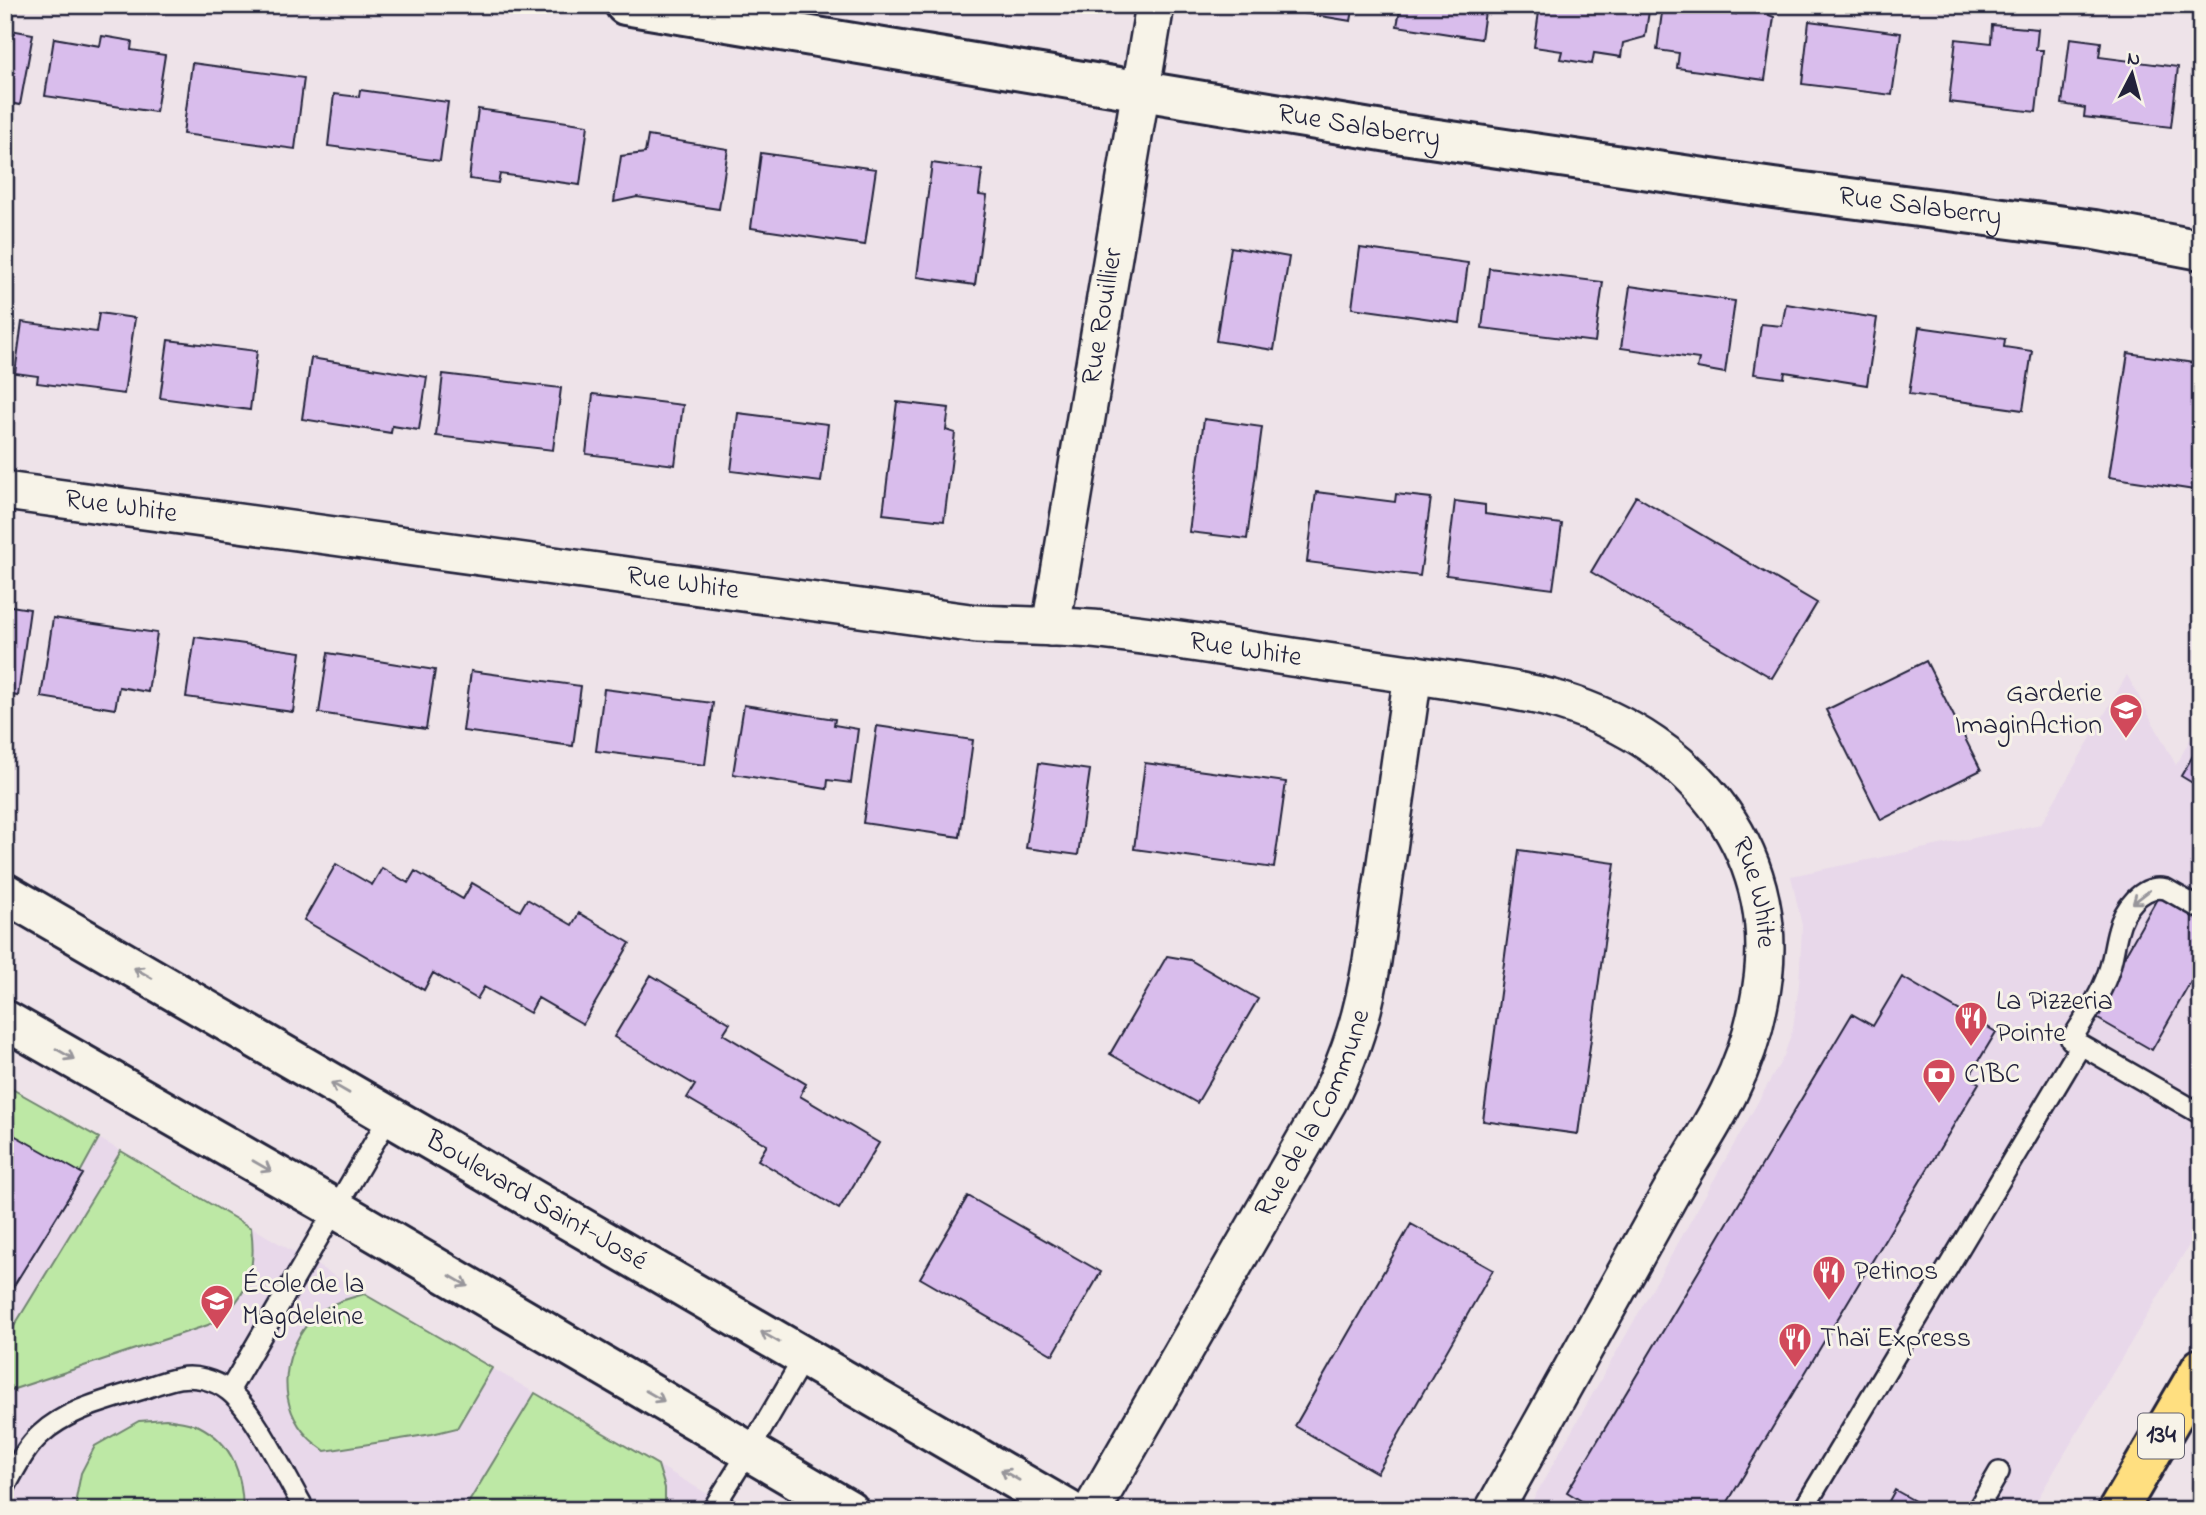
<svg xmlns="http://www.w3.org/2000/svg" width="2206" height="1515" font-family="'Indie Flower',sans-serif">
<rect width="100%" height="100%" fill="#eee3e9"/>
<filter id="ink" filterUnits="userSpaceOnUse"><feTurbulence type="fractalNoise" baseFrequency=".0143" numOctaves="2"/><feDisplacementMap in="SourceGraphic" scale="14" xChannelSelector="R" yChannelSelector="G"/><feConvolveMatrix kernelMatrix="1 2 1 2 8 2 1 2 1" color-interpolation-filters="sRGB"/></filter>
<g filter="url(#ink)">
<path fill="#e8d8ea" d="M2127,675L2176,765L2201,720V1225L2031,1510H1527L1784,1056L1793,1028L1799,985L1802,926L1791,876L2041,824Z
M5,1085L109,1144L735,1510H5Z"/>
<path fill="#bde8a5" stroke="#708570" stroke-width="2" d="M5,1085L99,1138L76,1180L83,1174L5,1299Z
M121,1151L251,1228C257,1272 248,1301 208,1325L5,1392V1341Z
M364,1294L492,1368L457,1428L432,1434L325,1451C319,1446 312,1442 308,1437C275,1402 282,1348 315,1316C329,1303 347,1299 364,1294Z
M535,1393L658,1465L665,1488V1510H464Z
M166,1419C177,1421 189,1422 199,1426C234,1444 242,1474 243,1510H79L76,1499L81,1473L95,1446L139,1421Z"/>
<path fill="#d9bdec" stroke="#22223b" stroke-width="2" d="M1255,5H1354L1351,21Z
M1401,5H1486L1481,39L1397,26Z
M1540,5H1650L1645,37L1623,43L1621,57L1594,53L1592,64L1560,59L1562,51L1534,47Z
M1663,5H1687L1686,7L1736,14L1737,5H1770L1769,15L1774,17L1765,80L1677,68L1679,53L1657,50Z
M1809,21L1901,33L1892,95L1802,84Z
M1992,25L2038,29L2036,50H2043L2036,112L1949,102L1956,39L1991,43Z
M5,29L33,34L20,105L5,102Z
M102,36L132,41L131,50L165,55L156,112L45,96L54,38L100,46Z
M2070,38L2101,42L2099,57L2178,67L2171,127L2084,117L2085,108L2062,104Z
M192,63L304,78L295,149L183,134Z
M360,90L448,102L440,161L328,146L334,94L359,97Z
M478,109L588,125L580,185L500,174L498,183L469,179Z
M648,136L728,149L719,209L637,197L614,202L621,156L645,153Z
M761,153L876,169L865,245L751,228Z
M932,163L982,170L979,195L987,196L975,285L917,277Z
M1231,247L1289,257L1274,350L1216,341Z
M1360,248L1468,263L1460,323L1352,308Z
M1489,268L1603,282L1595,342L1482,328Z
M1630,286L1735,301L1725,373L1697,368L1699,359L1621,348Z
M1786,304L1877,318L1867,385L1785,372L1784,378L1754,374L1761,324L1782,326Z
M99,313L135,318L124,394L37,383L38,376L15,373L22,322L96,332Z
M1919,327L2005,339L2004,347L2032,351L2023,410L1909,394Z
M168,340L257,351L250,410L160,398Z
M2128,353L2201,364V491L2109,477Z
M311,358L427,377L419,430L392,426L391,433L302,419Z
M443,374L561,388L553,450L436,436Z
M593,394L683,405L675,465L586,454Z
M897,402L949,408L946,430L955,433L944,521L883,514Z
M738,413L828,424L821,482L731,471Z
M1204,419L1262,427L1247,539L1189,532Z
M1316,492L1395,502L1396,494L1431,498L1420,576L1307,562Z
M1636,496L1817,603L1772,678L1591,572Z
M1455,501L1485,505V514L1562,524L1553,589L1446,575Z
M5,605L30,609L18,696L5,694Z
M53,618L157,633L148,692L119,687L115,709L41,697Z
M195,637L301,652L293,712L186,697Z
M328,653L435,670L426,729L319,713Z
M1926,661L1981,770L1881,820L1826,710Z
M471,671L581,686L573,746L463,731Z
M604,689L713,703L705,765L596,751Z
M744,705L835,719L834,725L858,729L851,783L828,780L827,789L733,774Z
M877,726L973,740L960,837L863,823Z
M2201,742V788L2181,776Z
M1039,763L1090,770L1078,855L1026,848Z
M1145,763L1286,782L1274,868L1134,849Z
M1519,850L1615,863L1578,1134L1483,1121Z
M336,864L372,885L382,868L408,883L415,871L463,899L472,883L520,911L527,899L572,925L579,913L630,943L583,1024L538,998L530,1013L484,987L477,999L433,973L424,990L304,920Z
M2158,897L2201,921V964L2152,1050L2091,1015Z
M1167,956L1190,960L1258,999L1197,1103L1110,1054Z
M651,975L730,1023L723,1034L806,1084L800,1096L879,1143L839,1209L758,1160L767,1145L687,1098L695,1085L614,1037Z
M1902,977L1996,1032L1969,1077L1979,1083L1723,1510H1592L1593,1508L1567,1492L1852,1014L1873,1026Z
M5,1130L83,1174L5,1300Z
M968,1196L1101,1272L1053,1355L920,1278Z
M1411,1224L1493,1270L1377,1473L1295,1426Z
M1895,1490L1922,1505L1930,1510H1884Z"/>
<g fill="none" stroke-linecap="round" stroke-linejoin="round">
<defs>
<path id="lane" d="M2071,1040C2084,1019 2100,997 2108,973C2113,960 2114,945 2118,931C2123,910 2142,883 2166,889L2201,909
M229,1391L389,1117
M5,1487C16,1468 25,1448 41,1434C68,1409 109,1400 143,1389C154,1385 167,1380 179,1378C196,1375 215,1380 229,1391C254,1411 284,1473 301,1503L303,1510
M712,1510L749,1451L804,1357
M1803,1510L2081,1045L2201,1114
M1977,1510L1999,1472"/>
<g id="street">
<path id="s1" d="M5,491L977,624C1018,626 1061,626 1102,630C1175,638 1248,651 1320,661C1369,668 1418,675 1468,683C1499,688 1530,692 1560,701C1696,742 1790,857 1759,1003C1753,1034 1743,1064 1729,1092C1711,1130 1686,1164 1666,1201C1609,1304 1551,1407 1494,1510"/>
<path id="s2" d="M1051,627L1155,5"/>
<path id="s3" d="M1092,1510L1328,1101C1352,1051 1363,1015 1372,961L1413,674"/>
</g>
<g id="secondary">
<path id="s4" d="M625,5L1389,132L1773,188L2095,230L2201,250"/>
<path id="s5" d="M5,893L1068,1510"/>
<path d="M5,1020L336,1209L849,1510"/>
</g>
<path id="primary" d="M2118,1510L2201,1368"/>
</defs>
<use href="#lane" stroke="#22223b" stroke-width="24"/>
<use href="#street" stroke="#22223b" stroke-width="42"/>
<use href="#secondary" stroke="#22223b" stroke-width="44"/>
<use href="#primary" stroke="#22223b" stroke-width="44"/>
<use href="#lane" stroke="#f7f3e8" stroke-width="19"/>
<use href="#street" stroke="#f7f3e8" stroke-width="37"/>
<use href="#secondary" stroke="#f7f3e8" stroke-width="38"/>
<use href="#primary" stroke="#ffdf80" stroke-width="38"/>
</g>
<defs><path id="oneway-shaft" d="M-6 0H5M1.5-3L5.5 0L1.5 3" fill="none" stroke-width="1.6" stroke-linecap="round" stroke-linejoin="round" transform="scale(1.75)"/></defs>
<g stroke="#97959a">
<use href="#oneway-shaft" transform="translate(2141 897) rotate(142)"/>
<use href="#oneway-shaft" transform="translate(143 973) rotate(-150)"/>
<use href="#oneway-shaft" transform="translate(65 1054) rotate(30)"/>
<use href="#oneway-shaft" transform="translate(340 1088) rotate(-150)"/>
<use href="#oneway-shaft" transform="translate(262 1166) rotate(30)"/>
<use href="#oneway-shaft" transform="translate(459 1281) rotate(30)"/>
<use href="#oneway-shaft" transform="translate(770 1337) rotate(-150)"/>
<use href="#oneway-shaft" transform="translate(655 1396) rotate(30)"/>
<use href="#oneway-shaft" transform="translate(1010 1475) rotate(-150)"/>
</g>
</g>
<defs>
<symbol id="school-pin" viewBox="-11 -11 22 30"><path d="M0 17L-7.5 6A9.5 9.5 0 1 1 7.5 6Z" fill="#d1495b" stroke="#f7f3e8"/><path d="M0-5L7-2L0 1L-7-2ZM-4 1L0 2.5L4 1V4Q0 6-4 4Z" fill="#fff"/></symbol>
<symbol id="restaurant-pin" viewBox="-11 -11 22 30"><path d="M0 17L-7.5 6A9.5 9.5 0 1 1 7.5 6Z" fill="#d1495b" stroke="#f7f3e8"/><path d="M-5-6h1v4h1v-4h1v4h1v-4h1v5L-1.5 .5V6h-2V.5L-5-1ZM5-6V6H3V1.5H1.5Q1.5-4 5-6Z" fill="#fff"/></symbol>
<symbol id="bank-pin" viewBox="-11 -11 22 30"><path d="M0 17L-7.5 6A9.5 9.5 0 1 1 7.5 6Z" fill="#d1495b" stroke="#f7f3e8"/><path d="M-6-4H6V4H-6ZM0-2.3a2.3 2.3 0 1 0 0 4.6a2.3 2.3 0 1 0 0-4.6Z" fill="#fff"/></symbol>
</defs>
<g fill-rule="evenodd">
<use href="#school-pin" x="2107" y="691" width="38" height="52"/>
<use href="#restaurant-pin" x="1952" y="999" width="38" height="52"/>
<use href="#bank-pin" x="1920" y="1056" width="38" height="52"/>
<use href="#restaurant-pin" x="1810" y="1253" width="38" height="52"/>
<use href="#school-pin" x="198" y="1282" width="38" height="52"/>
<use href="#restaurant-pin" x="1776" y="1320" width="38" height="52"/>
</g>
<g text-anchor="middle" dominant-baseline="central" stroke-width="6" stroke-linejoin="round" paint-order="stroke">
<rect fill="#f7f3e8" stroke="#62616f" stroke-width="2" x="2138" y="1413.5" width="46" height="45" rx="5"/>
<g font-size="26" font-weight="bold" fill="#22223b">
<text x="2161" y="1436">134</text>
</g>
<g font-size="28" fill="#22223b" stroke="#f7f3e8">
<text stroke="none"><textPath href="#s4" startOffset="744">Rue Salaberry</textPath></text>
<text stroke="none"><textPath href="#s4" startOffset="1311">Rue Salaberry</textPath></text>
<text stroke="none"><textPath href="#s2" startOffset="315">Rue Rouillier</textPath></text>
<text stroke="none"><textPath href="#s1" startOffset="117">Rue White</textPath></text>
<text stroke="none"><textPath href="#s1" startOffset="684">Rue White</textPath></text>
<text stroke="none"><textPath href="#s1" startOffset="1251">Rue White</textPath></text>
<text stroke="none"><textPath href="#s1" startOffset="1858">Rue White</textPath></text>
<text stroke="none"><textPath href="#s3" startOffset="455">Rue de la Commune</textPath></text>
<text stroke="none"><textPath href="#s5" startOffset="614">Boulevard Saint-José</textPath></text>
</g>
<g font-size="28" fill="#22223b" stroke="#f7f3e8" text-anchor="start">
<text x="2102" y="694" text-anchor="end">Garderie<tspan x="2102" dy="32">ImaginAction</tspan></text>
<text x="1996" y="1002">La Pizzeria<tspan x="1996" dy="32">Pointe</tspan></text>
<text x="1964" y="1075">CIBC</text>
<text x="1854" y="1272">Petinos</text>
<text x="242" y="1285">École de la<tspan x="242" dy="32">Magdeleine</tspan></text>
<text x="1820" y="1339">Thaï Express</text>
</g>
</g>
<rect width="2206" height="1515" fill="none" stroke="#f7f3e8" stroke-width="28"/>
<rect x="14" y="14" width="2178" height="1487" fill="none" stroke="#22223b" stroke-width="2.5" filter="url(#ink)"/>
<g transform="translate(2132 74) rotate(6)" stroke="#f7f3e8" stroke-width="5" paint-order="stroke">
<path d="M0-5L12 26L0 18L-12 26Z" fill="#22223b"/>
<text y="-10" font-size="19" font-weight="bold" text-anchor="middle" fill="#22223b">N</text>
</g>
</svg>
